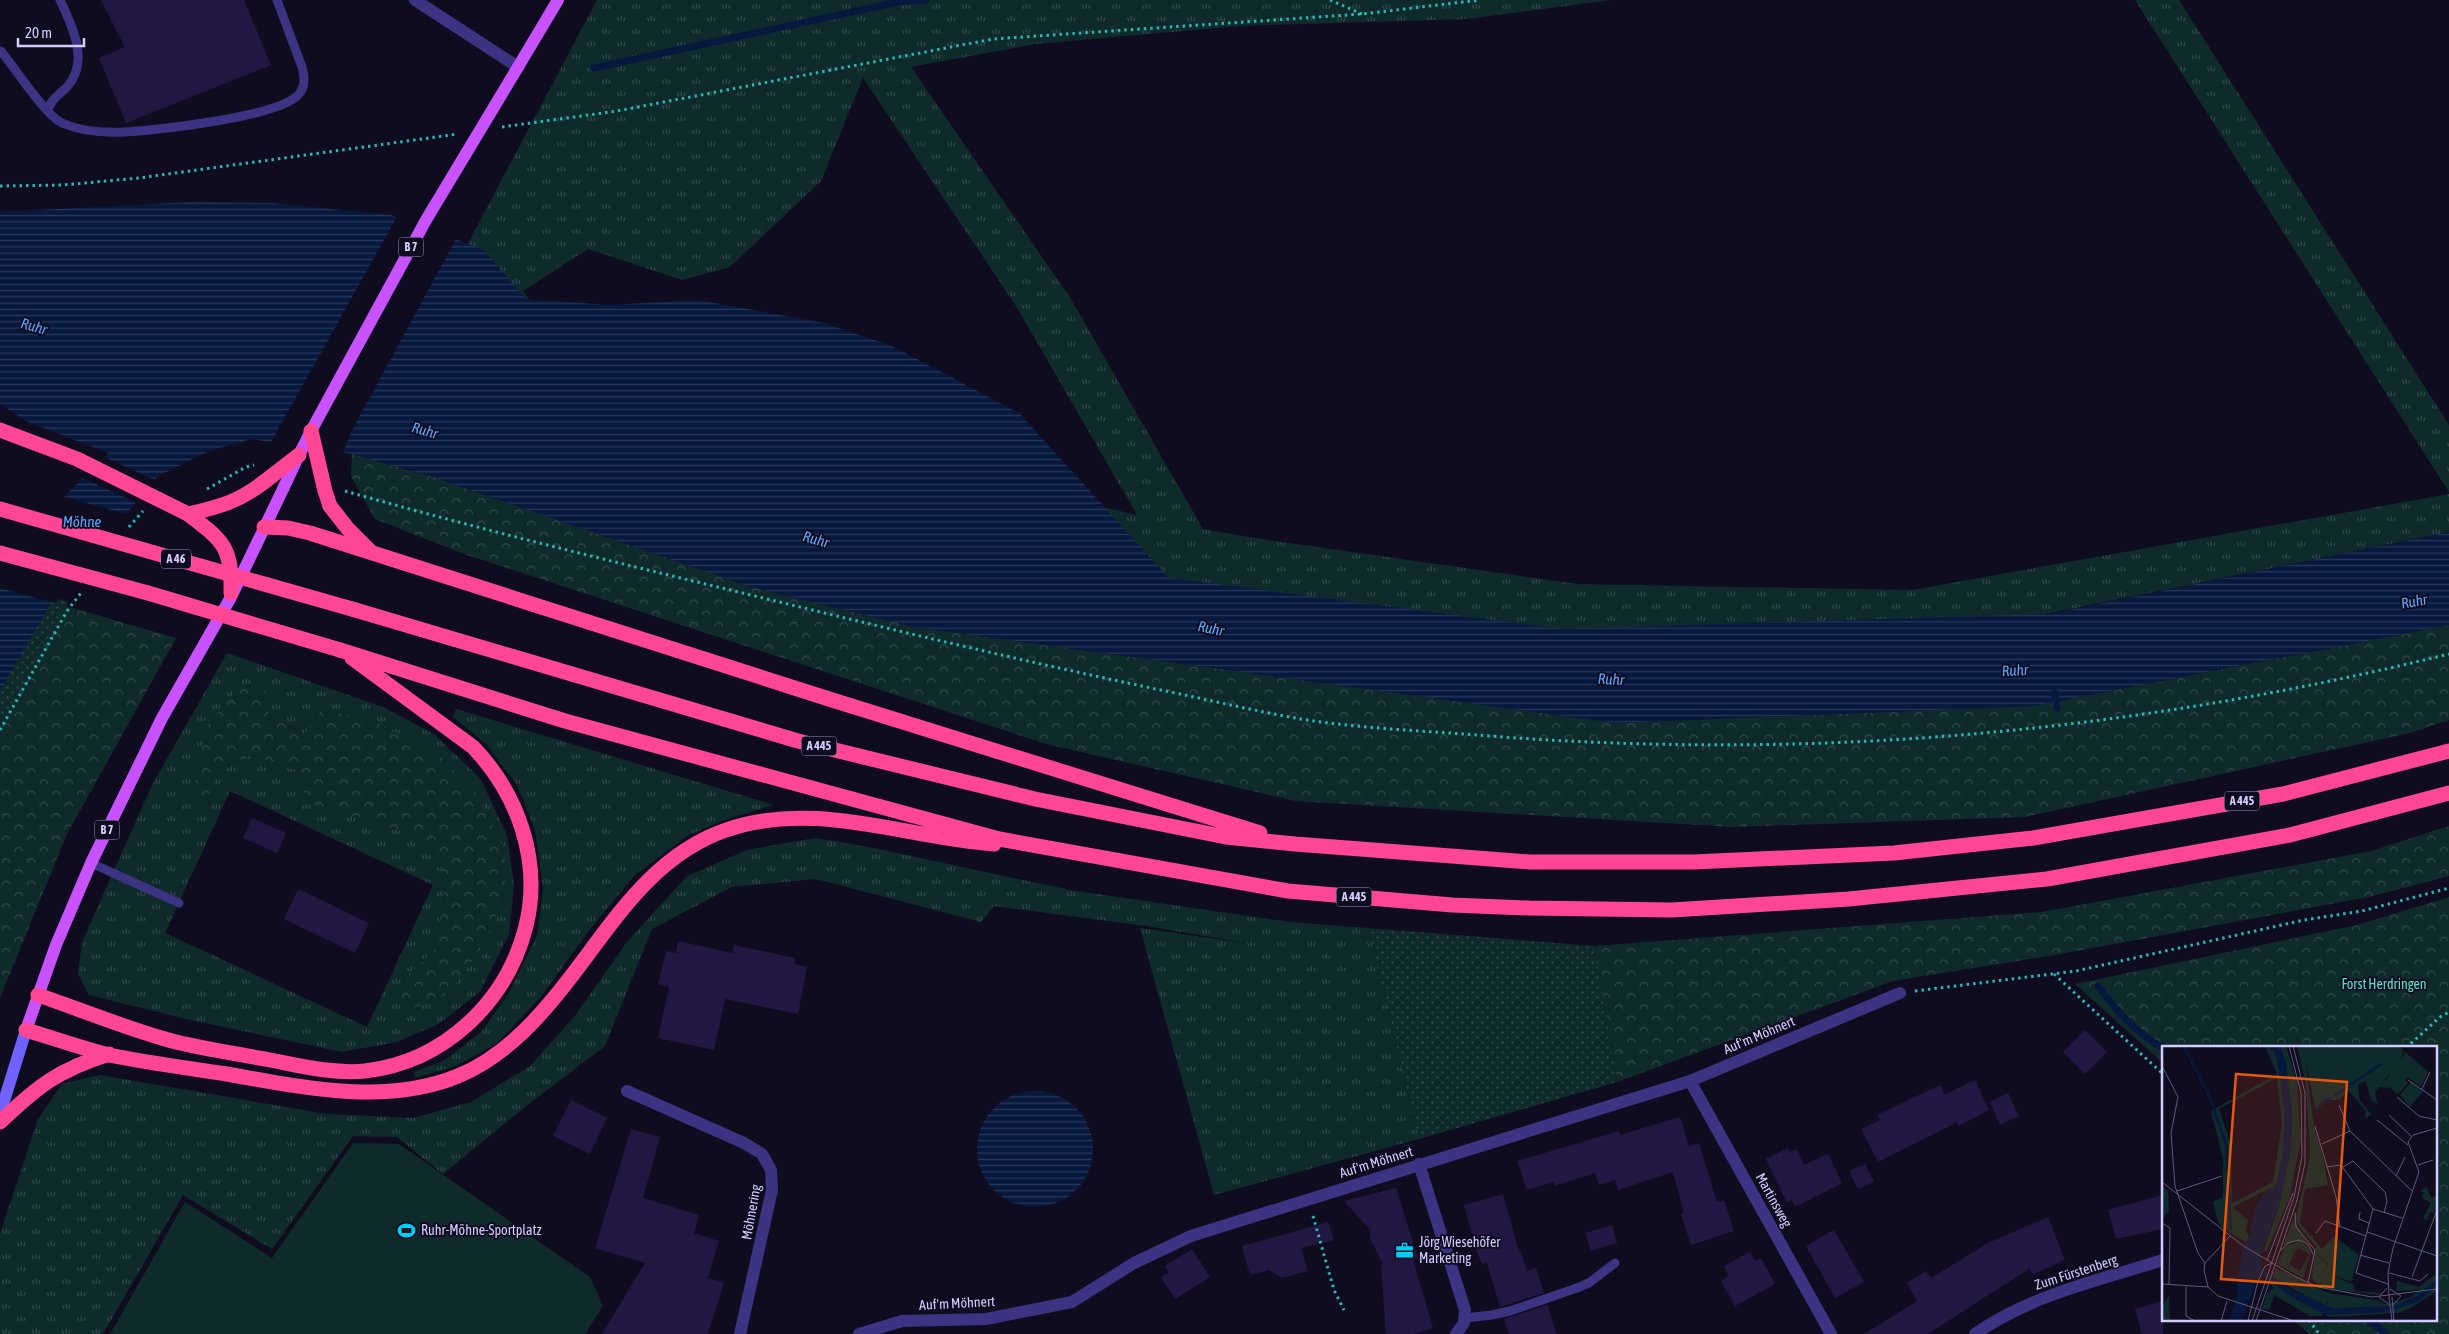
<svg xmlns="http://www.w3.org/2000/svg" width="2449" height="1334" font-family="'Asap Condensed',sans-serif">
<defs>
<pattern id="grass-tufts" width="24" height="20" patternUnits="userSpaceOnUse" patternTransform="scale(1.25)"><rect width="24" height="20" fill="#0f2a2b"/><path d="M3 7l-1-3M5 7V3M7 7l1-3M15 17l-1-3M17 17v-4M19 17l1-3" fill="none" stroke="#31484b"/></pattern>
<pattern id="forest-crowns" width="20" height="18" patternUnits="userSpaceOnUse" patternTransform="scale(1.25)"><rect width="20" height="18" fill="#0f2a2b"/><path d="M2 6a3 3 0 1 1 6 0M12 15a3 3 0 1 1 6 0" fill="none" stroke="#31484b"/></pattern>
<pattern id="park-dots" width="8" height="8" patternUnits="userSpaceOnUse" patternTransform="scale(1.25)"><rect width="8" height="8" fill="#0f2a2b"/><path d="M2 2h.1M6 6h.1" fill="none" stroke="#31484b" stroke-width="1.8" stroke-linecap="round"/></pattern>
<pattern id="water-rules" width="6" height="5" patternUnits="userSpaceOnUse" patternTransform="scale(1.25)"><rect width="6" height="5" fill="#07183e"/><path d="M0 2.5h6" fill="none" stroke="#2a385b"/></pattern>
</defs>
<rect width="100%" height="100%" fill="#100c20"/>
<path fill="url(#grass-tufts)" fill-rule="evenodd" d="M597,0H1611L1467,19L1240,26L1035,44L911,67L1071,299L1203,529L1255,538L1577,584L1912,590L2449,494V532L1933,637L1673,649L1169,578L396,379ZM863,78L1016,306L1137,515L937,469L561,341L523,291L588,249L682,280L730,267L821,181Z
M2135,0H2179L2449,425V492Z
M227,653L383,707L434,734L480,778L507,835L514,886L509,934L480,992L437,1025L396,1042L342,1052L186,1019L89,995L78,974L82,942L152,785ZM266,684L268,713L305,735L321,710L370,719L505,850V896L484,944L402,980L433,952L445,904L441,860L403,832L307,802L300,772L252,755L218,769ZM230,791L433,885L367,1027L165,933Z
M456,709L774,805L727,819L687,836L634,876L591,928L540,998L496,1044L456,1066L415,1078L414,1072L445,1060L482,1031L509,993L537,935L543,888L535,830L517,785L486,744L453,717Z
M815,838L869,847L1070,890L1290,922L1368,928L1419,1139L1214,1195L1140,928L1252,944L1147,926L994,906L981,922L816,879L732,887L652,929L605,1046L530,1103L443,1174L397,1137L353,1136L272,1249L183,1195L103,1334H0V1234L38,1119L62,1084L100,1075L327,1114L413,1118L471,1102L530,1066L574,1017L627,942L687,876L747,850Z"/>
<path fill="url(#forest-crowns)" d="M352,454L433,477L751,587L914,627L1616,723L2033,706L2449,625V720L2410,733L2025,817L1732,827L1296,801L1046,744L464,554L375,519L351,476Z
M52,602L176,638L67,834L0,998V691Z
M266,683L268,713L304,735L321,710L370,719L443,758L481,802L505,850V896L484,944L451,990L414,1008L398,1002L402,980L433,952L445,904L441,860L403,832L306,802L300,772L252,755L218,769L208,798L191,801L205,729L239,687Z
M2449,826V876L2369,897L2055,955L1893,981L1617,1082L1594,946L2042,912L2371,851Z
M2449,897V1334H2310L2293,1320H2435V1048H2163V1063L2075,984L2357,925Z"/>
<path fill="url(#park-dots)" d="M0,581L68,602L0,725Z
M1368,928L1594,946L1617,1082L1419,1139Z"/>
<path fill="#0f2a2b" d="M353,1143L399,1144L590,1277L603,1306L585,1334H110L185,1202L272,1258Z"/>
<path fill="url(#water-rules)" d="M193,202L271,203L391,215L484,250L526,299L609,305L698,300L824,323L892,346L1019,413L1169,578L1562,629L2050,614L2449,532V625L2033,706L1616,723L914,627L751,587L433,477L352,454L251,439L209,451L158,476L52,602L0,691V585L59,502L108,453L26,421L0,404V212Z
M977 1149a58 58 0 1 1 116 0a58 58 0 1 1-116 0Z"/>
<path fill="#100c20" d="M398,215L457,237L352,430L342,455L270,444Z
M102,456L157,481L138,503L80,477Z
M62,496L129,515L55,603L0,588V580Z"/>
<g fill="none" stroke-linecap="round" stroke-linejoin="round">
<path stroke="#07183e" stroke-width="7" d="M594,68L898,2L926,0
M2055,693L2057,708
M2098,986C2116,1010 2137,1035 2164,1048
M2369,1320L2386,1334"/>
</g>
<path fill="#221742" d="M101,0H244L271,65L126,123L99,58L125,47Z
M252,818L286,833L277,853L243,838Z
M298,889L369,923L355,953L284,919Z
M678,941L732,953L734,945L795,958L794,964L807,967L798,1014L725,999L714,1050L658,1038L669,987L658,984L666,951L676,953Z
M2085,1030L2107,1052L2085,1074L2063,1052Z
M1975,1080L1989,1110L1959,1126L1957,1122L1878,1162L1861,1129L1880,1120L1877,1115L1940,1085L1945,1095Z
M2008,1093L2019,1116L2000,1125L1990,1102Z
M571,1100L607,1118L590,1154L553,1136Z
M1680,1117L1689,1146L1699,1143L1717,1202L1724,1200L1734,1231L1691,1245L1681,1214L1684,1213L1673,1172L1618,1190L1615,1180L1599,1185L1595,1173L1555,1186L1554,1182L1527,1190L1517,1161L1619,1131L1620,1135Z
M631,1129L660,1137L643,1198L699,1215L694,1233L719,1241L708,1278L724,1283L708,1334H602L645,1263L595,1248Z
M1788,1148L1789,1152L1797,1149L1804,1165L1828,1154L1842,1183L1795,1207L1792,1200L1787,1203L1766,1159Z
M1865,1164L1874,1182L1858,1189L1849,1171Z
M1396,1188L1418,1258L1413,1259L1433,1328L1414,1334H1386L1381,1265L1383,1264L1370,1239V1230L1344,1201Z
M1503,1194L1519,1252L1521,1251L1527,1271L1536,1268L1544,1293L1500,1307L1487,1263L1482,1264L1477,1252L1464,1205Z
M2163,1195V1229L2116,1239L2108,1210Z
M2048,1217L2065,1260L2032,1275L2030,1268L1928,1334H1864L1917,1301L1907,1283L1926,1271L1931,1278L1988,1243Z
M1328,1222L1334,1240L1301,1248L1308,1271L1282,1278L1269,1270L1250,1275L1242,1246Z
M1612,1225L1617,1243L1591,1251L1585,1233Z
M1834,1230L1864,1282L1835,1298L1806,1246Z
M1192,1249L1210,1277L1175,1299L1161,1277L1169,1272L1165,1266Z
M1750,1252L1755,1261L1761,1258L1775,1284L1735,1306L1721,1281L1729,1276L1724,1266Z
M2163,1301V1334H2142L2135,1309Z
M1547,1305L1557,1334H1509L1504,1319Z"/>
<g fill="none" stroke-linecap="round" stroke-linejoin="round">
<path stroke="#28b6b6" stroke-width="3" stroke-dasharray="2.5 4" stroke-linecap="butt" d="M1330,0L1362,14
M502,127L617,111L993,39L1362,14L1480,0
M0,186L63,185L139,178L458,134
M207,489L246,467L254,465
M345,491C510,538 678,577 845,618C957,645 1068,671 1180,694C1222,703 1265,713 1307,720C1367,729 1429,731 1489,736C1819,761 2128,733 2449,654
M129,527L143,511
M0,730L67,611L81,593
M2054,974L2163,1074
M1915,991L2076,971L2304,920L2362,911L2449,888
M2406,1048L2440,1017L2449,1012
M1313,1216L1334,1290L1344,1310
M2309,1320L2319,1334"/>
<path stroke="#3c3482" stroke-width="9" d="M1,51C14,67 46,116 62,123C80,131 105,133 125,132C157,130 278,117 298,95C306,87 305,77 302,67L277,0
M48,111C49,101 60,94 67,87C90,62 72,25 60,0
M91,863L179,903
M1465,1318L1492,1315L1510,1311L1577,1288L1589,1283L1615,1263"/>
<path stroke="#3c3482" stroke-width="12" d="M415,0L518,67
M1690,1081L1831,1334
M627,1091L744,1143L762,1154L771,1170L772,1190L740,1334
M1419,1164L1465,1310L1464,1323L1456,1334
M859,1334L902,1321L986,1319L1072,1302L1134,1263L1191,1236L1690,1081L1900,993
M1975,1334C2031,1295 2099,1280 2163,1260"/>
<path stroke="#6f62ff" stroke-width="12" d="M0,1114L26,1030"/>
<path stroke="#c952ff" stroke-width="12" d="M518,67L558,0
M299,455L311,431
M26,1030L56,945L91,863L162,718L231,597L283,489"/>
<path stroke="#ff4694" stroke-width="15" d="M330,506L348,529L372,553
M188,514C223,541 232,546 231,593
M188,514C219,507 238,502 264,482
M264,527L288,528L310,533L829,699L1260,833
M352,609L798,741L1035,799L1226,837L1295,844L1530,862H1693L1894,853L2033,838L2283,794L2449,751
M340,650L565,721L999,839L1288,891L1452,905L1529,908L1672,910L1849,899L2047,879L2290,835L2449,793
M38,995C82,1010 127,1029 172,1041C204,1049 238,1054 270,1060C301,1066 333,1074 365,1071C444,1062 507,1002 526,926C542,861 518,794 473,747L352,658
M26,1030C53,1038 81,1048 109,1055C148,1063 188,1068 227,1074C302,1087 385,1106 458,1076C497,1060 528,1030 554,998C606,936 645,858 726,830C815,799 905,838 994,844
M0,1122C38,1086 58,1070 109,1054"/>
<path stroke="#c952ff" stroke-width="12" d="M311,431L426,220L518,67
M283,489L299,455"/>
<path stroke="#ff4694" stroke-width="15" d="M0,430L77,459L188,514
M311,431L325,491L330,506
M264,482L299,455
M0,509L352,609
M0,553L148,593L340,650"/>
</g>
<defs>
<symbol id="stadium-bare" viewBox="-9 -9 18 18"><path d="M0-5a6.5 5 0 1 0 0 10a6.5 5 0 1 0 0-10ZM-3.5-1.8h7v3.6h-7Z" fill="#00cff6" stroke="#100c20" stroke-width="2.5" paint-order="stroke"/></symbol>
<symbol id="office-bare" viewBox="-9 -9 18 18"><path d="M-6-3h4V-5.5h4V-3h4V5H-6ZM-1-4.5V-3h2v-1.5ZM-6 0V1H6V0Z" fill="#00cff6" stroke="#100c20" stroke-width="2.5" paint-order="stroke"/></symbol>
</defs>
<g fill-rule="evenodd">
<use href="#stadium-bare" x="394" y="1218" width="25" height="25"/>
<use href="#office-bare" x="1392" y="1238" width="25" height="25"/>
</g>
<g text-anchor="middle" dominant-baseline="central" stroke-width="4" stroke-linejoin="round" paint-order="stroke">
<g fill="#100c20" stroke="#9992bc" stroke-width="1">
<rect x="398.5" y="237.5" width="25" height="19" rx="4"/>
<rect x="161" y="549.5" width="30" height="19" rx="4"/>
<rect x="801.5" y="736.5" width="35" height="19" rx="4"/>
<rect x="2224.5" y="791.5" width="35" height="19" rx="4"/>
<rect x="94.5" y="820.5" width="25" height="19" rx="4"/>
<rect x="1336.5" y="887.5" width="35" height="19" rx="4"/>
</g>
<g font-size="12" font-weight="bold" fill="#d4cbff">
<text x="411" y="247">B 7</text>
<text x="176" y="559">A 46</text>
<text x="819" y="746">A 445</text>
<text x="2242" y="801">A 445</text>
<text x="107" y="830">B 7</text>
<text x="1354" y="897">A 445</text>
</g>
<g font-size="14" fill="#52e4c8" stroke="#100c20">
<text x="2384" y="984">Forst Herdringen</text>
</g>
<g font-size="14" fill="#d4cbff" stroke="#100c20">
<text transform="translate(1759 1035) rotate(-23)">Auf'm Möhnert</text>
<text transform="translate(1376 1162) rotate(-17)">Auf'm Möhnert</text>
<text transform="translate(1774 1200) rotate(61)">Martinsweg</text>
<text transform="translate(751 1212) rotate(-80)">Möhnering</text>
<text transform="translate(2076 1272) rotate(-18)">Zum Fürstenberg</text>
<text transform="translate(957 1303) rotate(-3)">Auf'm Möhnert</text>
</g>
<g font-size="14" fill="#d4cbff" stroke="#100c20" text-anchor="start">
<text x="421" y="1230">Ruhr-Möhne-Sportplatz</text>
<text x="1419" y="1242">Jörg Wiesehöfer<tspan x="1419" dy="16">Marketing</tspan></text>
</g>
<g font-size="15" font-style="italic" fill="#59a8ff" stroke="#100c20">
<text transform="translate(34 326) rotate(16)">Ruhr</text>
<text transform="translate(425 430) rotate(16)">Ruhr</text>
<text x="82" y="521">Möhne</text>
<text transform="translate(816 539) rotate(16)">Ruhr</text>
<text transform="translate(2414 601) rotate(-10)">Ruhr</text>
<text transform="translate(1211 628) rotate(12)">Ruhr</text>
<text transform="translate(2015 670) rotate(-3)">Ruhr</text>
<text transform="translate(1611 679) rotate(3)">Ruhr</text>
</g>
</g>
<g transform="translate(2162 1046)">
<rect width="275" height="275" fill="#100c20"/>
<path d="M103,0L113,5L116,18L124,75L123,97L116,133L93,202L59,181L55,173L51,156L61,151V112L49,65L115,28ZM115,32L120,77L111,136L70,157L69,99L57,63ZM109,142L91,188L87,191L84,185L86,174L71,161ZM241,4L266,26L259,41L246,31L243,34L246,37L236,48L222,37L242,9ZM249,36L261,45L248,61L238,49ZM163,121L166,139L143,143L138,177L160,203L156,210L165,218L161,225L192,239V245L221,247L216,249L168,243L153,236L150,231L154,200L137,181L134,170L145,124ZM131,173L145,196L121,199ZM132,195L145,199L149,206L141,232L115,218L123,201ZM137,196L145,206L134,201L124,216L127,222L122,220L118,215L123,212L125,200ZM136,202L147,208L138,225L127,218ZM275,227V233L265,243L234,245L235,235L257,241ZM7,249L8,275H0V262Z" fill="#0f2a2b" fill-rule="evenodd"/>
<path d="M118,0H124L135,36L139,93L128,150L105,205L101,206L117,160L129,102L124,18ZM135,0H237L241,4L238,19L223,33L227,42L217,41L213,47L216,58L209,54L204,35L196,38L197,53L209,68L203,73L204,65L187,45L177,54H165L154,65L144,19L152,81L159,104L148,105L144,40ZM0,139L6,145L7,165L0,172ZM264,141L269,151L275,150V161L272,167L268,166L265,174L261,172L269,157L260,152L262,146L258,145ZM137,196L145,206L134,201L124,216L127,222L121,220L118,215L122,212L125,200ZM114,222L166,247L220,255L218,256L225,259L167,261L166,256L164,260L110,232ZM108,237L161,267L160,270H148L112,249L107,264L100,263L105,247L112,242Z" fill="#0f2a2b"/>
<path d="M159,104L163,121L145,124L148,105ZM275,230V245L249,262L236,267L167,271L107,238L110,231L133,246L167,258H225L249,251Z" fill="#0f2a2b"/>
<path d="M172,190L197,209L189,236L161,225L166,218L157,210V206Z" fill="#0f2a2b"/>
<path d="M107,0H118L124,18L130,67L129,102L117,160L99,206L100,223L129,244L171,262L233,260L255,250L275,233V239L258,255L225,266L163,269L128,250L98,227L80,275H67L74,255L80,202L87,191L94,161L100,150L114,139L121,106L123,65L116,18L113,5Z" fill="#07183e"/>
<path fill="none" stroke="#07183e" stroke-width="2.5" d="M22,0L48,52L64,98L69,184M172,50L219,18M154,64L164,53L170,52"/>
<path fill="none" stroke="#5e5879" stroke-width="1" d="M0,20L16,51L9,87L13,140L36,207L43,217M246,34L275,54M260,43L268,26M235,51L257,70L275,74M177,59L188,85L250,145M227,69L249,90M215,74L246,99M153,80L174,151L178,180M160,98L188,85M256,119L271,114M165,121L179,119L211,163M181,121L191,115L223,146L225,155L222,167M234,130L243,111M0,136L80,199L132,230L156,241L210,251L275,243M15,145L60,130M211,163L194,227L226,238M211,163L240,172M198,166L197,173L207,177M133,167L134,181L153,204L146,237M0,177L8,182L7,239M205,186L275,210M154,187L163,175L204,190M118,205L126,197L137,194L146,198L151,208M198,209L227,217M105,214L131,147M43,217L42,224L46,241L56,250L132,275M43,217L68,190M227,227L258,235L266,228M250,231L275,164M0,238L46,241M24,241V270L33,275M225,242L217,251L228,259M228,243L239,250L230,260M227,251L230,275M227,251L226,227L231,202L257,126L246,96L251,89L275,82M230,251L232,275M59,275L65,255M86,275L96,235L103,220L110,217M90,275L132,151L140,110L139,47L127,0M94,275L135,154L143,117V47L131,0"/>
<path fill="#e8590c" fill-opacity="0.15" stroke="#e8590c" stroke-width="2.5" d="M74,28L185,36L171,241L59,233Z"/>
<rect width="275" height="275" fill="none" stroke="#d4cbff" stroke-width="2.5"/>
</g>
<path d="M18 38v8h66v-8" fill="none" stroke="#d4cbff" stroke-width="2.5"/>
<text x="25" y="38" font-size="15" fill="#d4cbff" stroke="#100c20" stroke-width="4" paint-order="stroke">20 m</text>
</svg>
